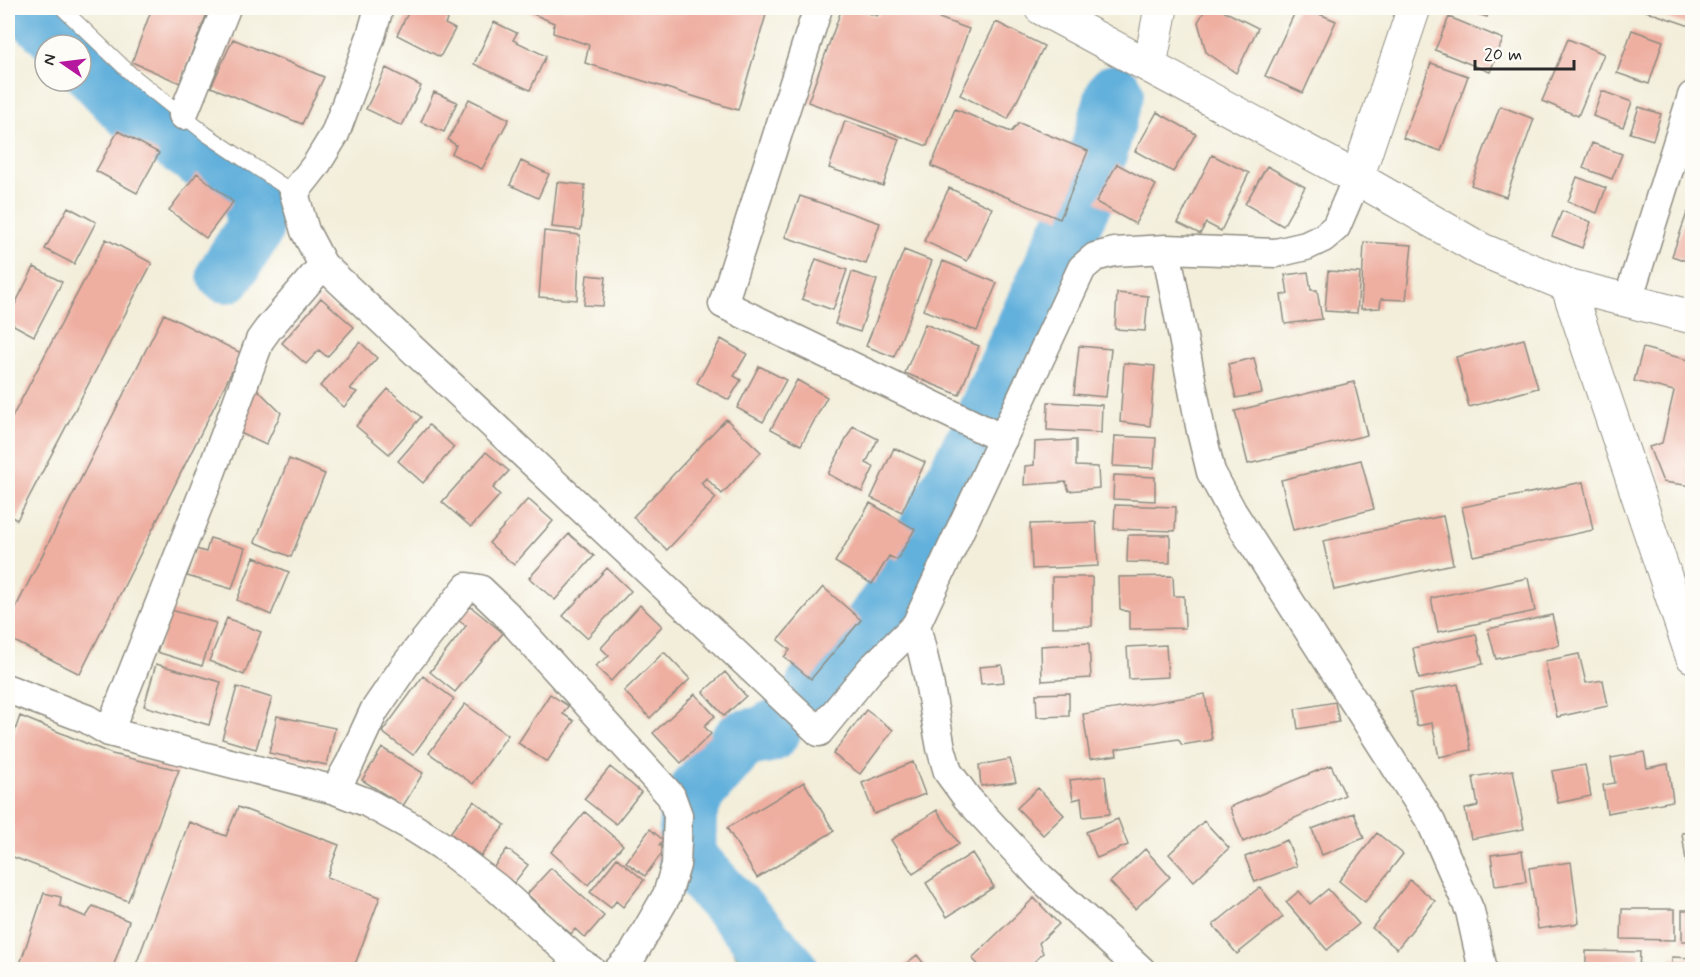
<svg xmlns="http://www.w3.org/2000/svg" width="1700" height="977" font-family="Mynerve,sans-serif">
<rect width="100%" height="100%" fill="#fdfcf7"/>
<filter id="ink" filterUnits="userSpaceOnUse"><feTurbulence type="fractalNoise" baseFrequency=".0167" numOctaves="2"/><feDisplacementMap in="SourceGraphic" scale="12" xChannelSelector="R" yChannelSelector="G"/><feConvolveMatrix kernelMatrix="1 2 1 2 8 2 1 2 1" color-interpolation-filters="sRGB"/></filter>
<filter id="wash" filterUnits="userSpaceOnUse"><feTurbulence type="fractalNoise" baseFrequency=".008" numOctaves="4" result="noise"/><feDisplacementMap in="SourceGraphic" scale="24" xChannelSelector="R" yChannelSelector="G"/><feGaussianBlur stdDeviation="1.35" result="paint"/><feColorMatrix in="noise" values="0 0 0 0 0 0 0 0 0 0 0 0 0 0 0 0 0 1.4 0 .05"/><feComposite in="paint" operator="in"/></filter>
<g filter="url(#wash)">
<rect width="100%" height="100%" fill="#f3eeda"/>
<path fill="#6eae70" stroke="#4c6c4e" stroke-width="1.5" d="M721,857L802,951L816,969L743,970L740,967L706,876Z"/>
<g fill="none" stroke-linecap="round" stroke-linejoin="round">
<path stroke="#62b0dc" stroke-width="58" d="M28,8L66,45
M81,60L128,109L253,196L254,230L226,274
M986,413L1067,234L1087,194L1115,93
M814,687L866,633L890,600L971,447
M773,729L769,734L742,739L697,791L688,813L687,857L790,970"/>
</g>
<g id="blocks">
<path fill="#eeaea0" d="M152,8H209L180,83L132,62Z
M402,8H450L453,9L445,24L455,29L440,57L397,35L408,13Z
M520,8H768L738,110L585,63L589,45L553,33L554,23Z
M842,8H853L877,16L884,8H912L969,29L927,146L808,102Z
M1206,8H1218L1258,28L1236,73L1206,52L1198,22Z
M1297,8H1305L1336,21L1303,93L1265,76Z
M1459,8H1490L1487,17Z
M1637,8H1692V17L1690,26Z
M1449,17L1503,39L1490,72L1435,50Z
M494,22L517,33L513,40L546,56L530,90L474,64Z
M996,22L1044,46L1008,119L960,95Z
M1632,30L1663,41L1649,84L1617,73Z
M233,39L324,77L302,124L211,87Z
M1568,39L1604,54L1578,116L1542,101Z
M1431,63L1468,76L1441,151L1403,138Z
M386,68L421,86L402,126L366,109Z
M1602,91L1632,102L1623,127L1593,116Z
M434,92L457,102L444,132L421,122Z
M469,99L509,119L482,169L452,154L456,145L448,140Z
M1500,106L1534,119L1506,197L1471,185Z
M1639,107L1661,114L1653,140L1630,133Z
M955,109L1011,132L1019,123L1088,151L1060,219L931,166Z
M1157,112L1196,134L1173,172L1135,151Z
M845,121L899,139L883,186L829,168Z
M118,131L159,153L137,193L96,171Z
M1592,143L1622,154L1612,179L1583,168Z
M1212,155L1249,173L1221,231L1206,223L1200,234L1178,223Z
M521,161L549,174L538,198L510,185Z
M1117,164L1156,185L1135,224L1096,202Z
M1267,166L1305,187L1283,226L1245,204Z
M197,173L233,202L206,238L169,210Z
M1577,177L1606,188L1597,213L1568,202Z
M557,182L585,185L581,230L552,227Z
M949,188L992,208L967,261L924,241Z
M800,196L880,223L866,264L785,237Z
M68,207L96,222L74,264L45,249Z
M1562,211L1591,222L1582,248L1552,236Z
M1687,213L1692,215V263L1672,256Z
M544,231L580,235L577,300L539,297Z
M106,239L152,263L17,520L8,515V425Z
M1364,242L1412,245L1406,300L1381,299L1380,308L1361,309Z
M904,250L932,261L894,357L866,346Z
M816,259L847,270L833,310L802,299Z
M943,261L997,283L977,331L923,310Z
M34,267L62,282L34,336L8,322V318Z
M1328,271L1360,273L1357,313L1325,311Z
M852,272L877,280L860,332L835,324Z
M1308,272L1311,290H1317L1322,319L1285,324L1281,295L1288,294L1285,275Z
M587,275L606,277L603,306L584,305Z
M1117,293L1148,296L1145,331L1115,329Z
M321,298L354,327L327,357L319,350L306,364L282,343Z
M164,314L241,353L80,674L8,638V623Z
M925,324L979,346L959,395L905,373Z
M721,339L747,354L734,376L741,380L729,400L697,383Z
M1524,339L1538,388L1469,407L1456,357Z
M360,342L377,358L350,389L357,392L344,407L320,386Z
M1079,346L1111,349L1106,397L1074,394Z
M1643,348L1692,361V486L1663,482L1649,447L1662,443L1674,391L1634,381Z
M1254,358L1262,393L1236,398L1228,364Z
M1124,363L1155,366L1150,426L1120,422Z
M759,366L786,380L763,422L737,408Z
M797,380L827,397L801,445L771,429Z
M1354,382L1367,435L1248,464L1235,411Z
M252,384L281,413L266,445L234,430Z
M388,389L421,417L389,454L356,426Z
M1048,402L1102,405L1101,433L1047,430Z
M726,419L761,452L722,494L706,478L701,483L716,498L667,550L633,517Z
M429,425L454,447L423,483L398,461Z
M853,426L878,439L866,463L874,467L862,492L828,474Z
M1115,436L1156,438L1154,468L1113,466Z
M1076,440V466L1098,467L1099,488L1069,491L1066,482L1024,485L1025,466L1034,465L1035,442Z
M894,448L925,462L902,512L871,498Z
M486,452L509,471L493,488L500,495L471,527L442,502Z
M289,459L325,474L291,557L255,542Z
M1361,460L1374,509L1293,530L1281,480Z
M1114,475L1155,477V501L1113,499Z
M1583,482L1593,530L1473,556L1462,507Z
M528,499L553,521L514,565L489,543Z
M870,503L915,529L897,560L889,556L872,584L835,562Z
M1115,505L1176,507L1175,531L1114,529Z
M1443,516L1453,564L1334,590L1323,541Z
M1096,522L1098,566L1032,569L1030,524Z
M569,534L594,556L555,600L529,578Z
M1128,535H1170V563L1127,562Z
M210,538L245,548L232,589L187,576L196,549L206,552Z
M254,557L289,572L271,615L237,600Z
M607,568L631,591L587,638L563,616Z
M1173,576L1174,596H1184L1185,628L1129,629V612L1120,609L1119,577Z
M1052,577H1092V626L1052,627Z
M1528,578L1535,611L1438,632L1431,598Z
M823,587L861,620L811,679L784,657L790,650L778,640Z
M640,605L662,626L611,681L595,666L609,656L601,648Z
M470,606L503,633L455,692L430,672L466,626L458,620Z
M171,610L216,623L202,666L157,652Z
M1552,615L1559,645L1496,659L1488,629Z
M227,618L261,632L244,675L209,661Z
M1476,634L1483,664L1419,679L1413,648Z
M1089,643L1091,678L1042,681L1041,646Z
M1166,645L1168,677L1129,679L1127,647Z
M664,652L690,679L650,718L624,691Z
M1579,654L1586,683L1603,680L1608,706L1557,717L1545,661Z
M156,664L221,682L209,725L144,706Z
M1002,665L1004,682L981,684L979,667Z
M725,672L746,696L724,716L703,692Z
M423,676L454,699L413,755L382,732Z
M1458,684L1471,750L1439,757L1432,723L1417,726L1410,693Z
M237,687L272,698L256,749L222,739Z
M1069,693V716L1037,717L1036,694Z
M550,694L568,706L563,714L574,721L547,762L518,743Z
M695,694L715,716L704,726L711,734L681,763L653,733Z
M1205,694L1212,740L1182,745L1178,739L1116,749L1117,755L1090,759L1083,714Z
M1335,702L1339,722L1298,729L1295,709Z
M465,704L508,735L473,784L429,753Z
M866,710L893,730L860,774L833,754Z
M20,716L112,754L179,770L128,901L8,855V751Z
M277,716L335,728L327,765L269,753Z
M382,748L423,773L403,806L362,780Z
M1644,752L1647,768L1668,764L1673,801L1607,813L1603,785L1615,783L1611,758Z
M1010,759L1016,782L981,786L979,765Z
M913,762L925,794L874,814L862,783Z
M1331,765L1345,795L1243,842L1230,807Z
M1585,765L1591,796L1558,803L1552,771Z
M610,767L641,792L616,824L584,799Z
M1513,770L1524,829L1471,839L1465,809L1478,806L1473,777Z
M1105,776L1110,814L1083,817L1081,798L1073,800L1070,780Z
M804,782L834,831L757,878L727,828Z
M1038,788L1064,815L1043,835L1017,808Z
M474,801L505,825L481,856L450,833Z
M238,807L339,845L327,877L380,897L353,970H134L189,822L226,836Z
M937,810L959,844L913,874L891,840Z
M585,812L623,845L588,885L551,852Z
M1354,813L1364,838L1322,855L1312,829Z
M1118,819L1128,845L1097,858L1086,832Z
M1204,821L1229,848L1194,881L1169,854Z
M650,829L663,840L659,845L665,849L645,876L626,862Z
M1692,832V897H1691L1682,833Z
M1377,833L1403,854L1365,902L1339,881Z
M1287,840L1297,866L1255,882L1245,857Z
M507,849L528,865L514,883L493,868Z
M1145,849L1170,877L1135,909L1110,882Z
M1522,851L1526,882L1495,886L1491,855Z
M972,853L994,887L947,917L926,883Z
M617,858L644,880L623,907L616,901L611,908L590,892Z
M1571,862L1579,923L1538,929L1529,868Z
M551,868L604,916L585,938L575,929L571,934L527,894Z
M1410,880L1435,901L1397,949L1372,928Z
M1260,887L1283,917L1237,954L1213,925Z
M1328,889L1359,924L1327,950L1286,902L1299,891L1310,904Z
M44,893L61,897L60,906L86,917L93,906L129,921L112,970H18Z
M1034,898L1059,924L1039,943L1043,953L1026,970H983L972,958Z
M1622,909H1675V940L1621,939Z
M1682,910H1692V941H1682Z
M1586,951L1640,952L1639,970H1586Z
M917,955L929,970H898Z
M1672,957L1692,958V970H1672Z"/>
</g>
</g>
<g filter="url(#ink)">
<use href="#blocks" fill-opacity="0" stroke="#8f8c82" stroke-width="1.5"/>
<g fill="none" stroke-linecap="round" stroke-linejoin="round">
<defs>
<path id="lane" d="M62,8L131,74L206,134L294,193"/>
<path id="street" d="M379,8L371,36L335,134L316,165L294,193L305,231L323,265L819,732L870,670L916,625L1082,268L1095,257L1114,252L1166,249L1276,253L1306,246L1323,238L1336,227L1357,178
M818,8L723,304L1003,439
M183,115L226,8
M1166,249L1201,431L1211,472L1232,511L1431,822L1470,911L1483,970
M1628,300L1692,96
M916,625L928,676L941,748L948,772L967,798L1040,877L1141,970
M8,689L87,719L109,732L335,790L366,802L412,827L442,846L497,888L579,962L591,970
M109,732L208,481L260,340L268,329L323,265
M335,790L350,763L374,711L406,664L467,587L480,589L505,613L671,796L678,815L676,865L667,895L633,954L618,970"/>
<path id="secondary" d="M1041,8L1357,178L1482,250L1567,285L1692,317
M1150,65L1161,8
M1357,178L1414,8
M1567,285L1692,656"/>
</defs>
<use href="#lane" stroke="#8f8c82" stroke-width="16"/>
<use href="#street" stroke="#8f8c82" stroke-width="31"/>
<use href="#secondary" stroke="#8f8c82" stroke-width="35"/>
<use href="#lane" stroke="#fff" stroke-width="14"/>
<use href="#street" stroke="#fff" stroke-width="28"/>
<use href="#secondary" stroke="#fff" stroke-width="33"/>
</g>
</g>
<rect width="1700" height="977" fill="none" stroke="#fdfcf7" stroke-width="30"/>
<g transform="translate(63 63) rotate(284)"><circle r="28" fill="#fdfcf7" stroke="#a9a8a5" stroke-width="1.5"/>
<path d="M0-4.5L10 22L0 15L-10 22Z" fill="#b5179e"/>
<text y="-9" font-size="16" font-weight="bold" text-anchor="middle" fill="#2b2b2b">N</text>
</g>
<path d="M1475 60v9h99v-9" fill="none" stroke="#2b2b2b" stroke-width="3"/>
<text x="1484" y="60" font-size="18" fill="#2b2b2b" stroke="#fdfcf7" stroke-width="4.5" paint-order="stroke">20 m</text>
</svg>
